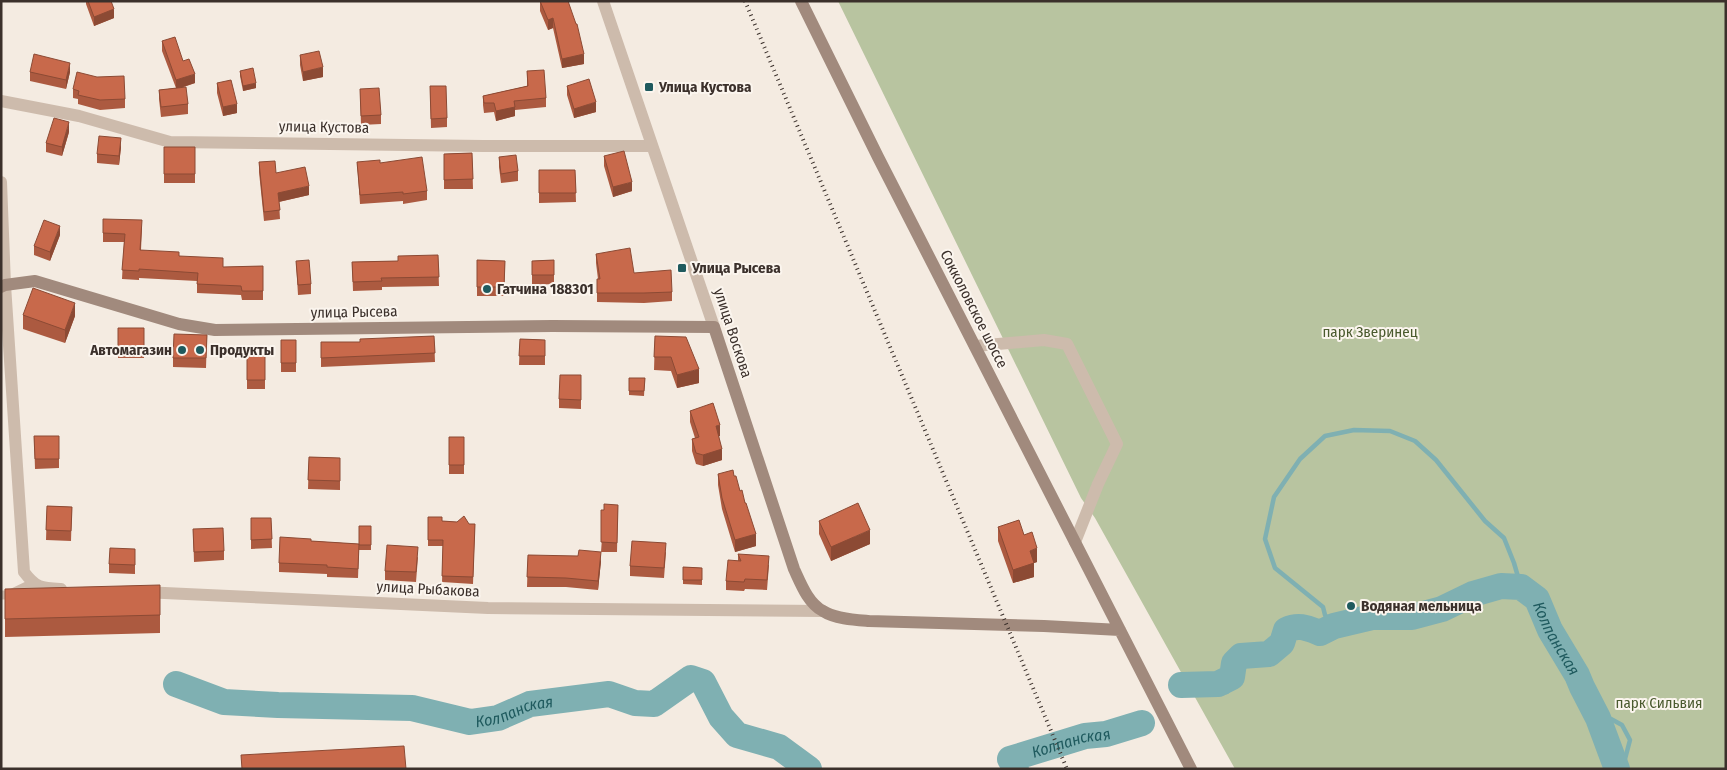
<svg xmlns="http://www.w3.org/2000/svg" width="1727" height="770" font-family="'Fira Sans Condensed',sans-serif">
<rect width="100%" height="100%" fill="#f4ebe1"/>
<path fill="#b8c4a0" d="M838,1H1726V769H1235L1095,518L1081,498Z"/>
<g fill="none" stroke-linecap="round" stroke-linejoin="round">
<path stroke="#7fb0b2" stroke-width="4.5" d="M1334,626L1325,615L1323,607L1275,568L1265,539L1274,497L1300,459L1325,436L1354,430L1390,431L1415,441L1436,460L1485,521L1504,538L1514,563L1521,587
M1205,684L1215,690L1227,692L1233,686L1232,677
M1598,718L1611,719L1622,725L1630,740L1625,759L1618,769"/>
<g stroke="#7fb0b2" stroke-width="26">
<path id="s1" d="M176,684L224,702L278,705L412,708L470,722L498,718L530,704L609,694L635,703L654,704L691,678L703,682L721,717L737,735L779,747L809,769"/>
<path id="s2" d="M1181,685L1218,684L1232,677L1234,663L1241,656L1269,654L1282,643L1286,630C1299,624 1307,628 1320,633L1334,626L1372,617H1412L1442,609L1473,594L1501,586L1521,587L1537,599L1550,630L1577,675L1582,687L1598,718L1617,769"/>
<path id="s3" d="M1016,769L1010,759L1085,736L1106,734L1142,723"/>
</g>
<path stroke="#cdbbac" stroke-width="9" d="M1,595H8L33,583"/>
<path stroke="#cdbbac" stroke-width="12" d="M1,101L79,116L170,142L483,146H651
M1,182L5,285L24,572C36,588 41,588 61,589
M975,346L1044,340L1067,344L1117,444L1098,484L1075,542
M143,592L488,608L823,611"/>
<path stroke="#cdbbac" stroke-width="12" d="M603,1L714,327"/>
<path stroke="#a18a7d" stroke-width="12" d="M801,1L878,157L1191,769
M1,287L5,285L35,281L179,324L215,330L552,326L714,327L794,569C801,584 808,603 823,611C835,619 856,620 869,621L1044,626L1120,630"/>
<path stroke="#3b302b" stroke-width="4" stroke-dasharray="1 4" stroke-linecap="butt" d="M745,1L1067,769"/>
</g>
<path fill="#ac5a40" d="M86,1H111L114,18L94,26L86,4Z
M540,1L576,24L584,64L562,68L553,28L548,30L540,11Z
M162,41L183,61L195,83L181,88L188,104V114L161,117L159,99V90L176,88L162,51Z
M300,55L323,77L303,81L300,65Z
M240,71L256,88L243,91L240,76Z
M527,71L546,98V107L515,110V116L496,121L494,112L484,113L483,105V96L527,86Z
M30,72H70L66,89L30,81Z
M217,83L237,113L223,116L217,93Z
M430,86L447,118V127L431,128Z
M567,86L596,112L574,118L567,95Z
M73,89L125,99V108L100,110L78,104V99L73,98Z
M360,89L381,115V124L361,125Z
M69,132L62,156L46,152V143Z
M121,147L119,165L97,163V154Z
M164,147H195V183H164Z
M472,153L473,189H444V154Z
M604,156L632,191L613,197L604,166Z
M499,157L518,171V181L501,183L499,167Z
M259,162L309,195L279,202L280,219L264,221L259,172Z
M357,162L380,163L427,191V200L403,204V201L360,204Z
M539,170H575L576,202L539,203Z
M103,219L142,228L141,250L179,256L223,267L263,266V300H242L241,295L197,293V281L139,278V280L122,279L124,242H103Z
M60,235L50,261L34,255V246Z
M596,254L672,292V301L644,303L597,302V279H598L596,263Z
M438,255L439,286L382,287V290L353,291L352,262L398,261Z
M477,260L505,261L504,296H477Z
M554,260V284L532,285V261Z
M296,261L311,284V294L298,295Z
M23,315L75,316L65,343L23,329Z
M118,328H144V358H118Z
M207,335L206,368L173,367V358Z
M434,336L435,362L321,367V342H360Z
M655,336L699,383L677,388L671,371L654,370Z
M520,339L545,340V365H519Z
M281,340H296V372H281Z
M247,356H265V389H247Z
M581,375V409L559,408V399Z
M645,378L644,396L629,395V391Z
M690,411L720,436H719L722,460L703,466L696,464L692,451V439L695,438L690,422Z
M34,436H59V468L35,469Z
M449,437H464V474H449Z
M309,457L340,458V490L308,489Z
M718,474L740,491L745,503L756,546L735,552L722,509L718,485Z
M618,505L617,552H601L604,510Z
M47,506L72,507L71,541L46,540Z
M428,517L442,521L457,522L469,524H475L473,584L442,582L443,546H428Z
M251,518H271L272,548L251,549Z
M819,521L870,544L831,561L819,534Z
M371,526V550H359L358,578L327,577V574L279,572V563L311,541L359,544Z
M998,527L1024,535L1037,562L1034,563V577L1013,583L998,541Z
M193,529L224,551V560L194,562Z
M135,549V574L109,573V564Z
M666,552L664,578L630,576V566Z
M738,554L769,565L767,590L745,589L744,591L726,590V581L738,561Z
M528,555L601,561L598,590L566,587H527Z
M418,557L416,582L385,580V571Z
M683,567L702,568V585L683,584Z
M5,589L160,615V633L5,637Z"/>
<path fill="#8c4a34" d="M114,9V18L94,26V17Z
M553,18V28L548,30V20Z
M584,54V64L562,68V59Z
M70,63V72L66,89V80Z
M323,67V77L303,81V72Z
M195,74V83L176,89V80Z
M256,83V88L243,91V86Z
M596,102V112L574,118V109Z
M237,104V113L223,116V107Z
M515,107V116L496,121V111Z
M69,122V132L62,156V147Z
M121,138V147L119,165V156Z
M632,182V191L613,197V187Z
M309,186V195L278,202V193Z
M60,226V235L50,261V252Z
M75,303V316L65,343V330Z
M699,369V383L677,388V375Z
M720,425V436L716,437V426Z
M722,449V460L703,466V455Z
M870,530V544L831,561V547Z
M756,534V546L735,552V540Z
M1037,548V562L1034,563V577L1013,583V570L1030,551Z
M601,552V561L598,590V581Z"/>
<path fill="#c8694b" stroke="#8c4a34" d="M88,1H111L114,9L94,17Z
M540,1H568L576,24H577L584,54L562,59L553,18L548,20Z
M175,37L183,61L189,59L195,74L176,80L162,41Z
M319,51L323,67L303,72L300,55Z
M34,54L70,63L66,80L30,72Z
M253,68L256,83L243,86L240,71Z
M544,70L546,98L514,101L515,107L496,111L494,103H484L483,96L528,86L527,71Z
M77,72L97,77L124,76L125,99L100,100L78,95L79,91L73,89Z
M589,79L596,102L574,109L567,86Z
M231,80L237,104L223,107L217,83Z
M430,86H446L447,118L431,119Z
M186,87L188,104L161,107L159,90Z
M379,88L381,115L361,116L360,89Z
M54,118L69,122L62,147L46,143Z
M99,136L121,138L119,156L97,154Z
M164,147H195V174H164Z
M624,151L632,182L613,187L604,156Z
M472,153L473,179L444,180V154Z
M516,155L518,171L501,174L499,157Z
M422,157L427,191L403,194V192L360,195L357,162L380,160V163Z
M275,161L276,173L305,167L309,186L278,193L280,210L264,212L259,162Z
M539,170H575L576,193H539Z
M103,219L142,220L140,250L179,252V256L223,258V267L263,266V291H242L241,286L197,284L198,273L139,269V271L122,270L125,234L103,233Z
M44,220L60,226L50,252L34,246Z
M630,248L634,273L671,270L672,292L644,293H597V279H600L596,254Z
M438,255L439,277L381,278L382,281L353,282L352,262L398,261V256Z
M309,260L311,284L298,285L296,261Z
M477,260L505,261L504,287H477Z
M554,260V275H532V261Z
M33,288L75,303L65,330L23,315Z
M118,328H144V349H118Z
M174,334L207,335L206,358H173Z
M434,336L435,353L321,358V342H360V339Z
M655,336L686,337L699,369L677,375L671,357H654Z
M520,339L545,340V356H519Z
M281,340H296V363H281Z
M247,356H265V380H247Z
M560,375H581V400L559,399Z
M629,378H645L644,391H629Z
M713,403L720,425L716,426L722,449L703,455L696,453L692,439L699,437L690,411Z
M34,436H59V459H35Z
M449,437H464V465H449Z
M309,457L340,458V481L308,480Z
M733,470L734,476H736L740,491L742,490L745,503H746L756,534L735,540L722,498L718,474Z
M858,503L870,530L831,547L819,521Z
M604,504L618,505L617,543L601,542V510H604Z
M47,506L72,507L71,531L46,530Z
M464,516L469,524H475L473,577L442,576L443,540H428V517H442V521L457,522Z
M251,518H271L272,539L251,540Z
M1019,520L1024,535L1032,532L1037,548L1030,551L1034,563L1013,570L998,527Z
M359,526H371V545H359Z
M223,528L224,551L194,552L193,529Z
M280,537L311,539V541L359,544L358,569L327,567V565L279,563Z
M632,541L666,543L664,568L630,566Z
M387,545L418,547L416,572L385,571Z
M110,548L135,549V565L109,564Z
M579,550L601,552L598,581L566,578L527,577L528,555L578,556Z
M738,554L769,556L767,580L745,579L744,582L726,581L728,560L741,561Z
M683,567L702,568V580H683Z
M160,585V615L5,619V589Z
M404,746L406,769H242L241,755Z"/>
<g fill="#1f5a5e" stroke="#fbf5ee" stroke-width="2">
<rect x="644" y="82" width="10" height="10" rx="2.5"/>
<rect x="677" y="263" width="10" height="10" rx="2.5"/>
<circle cx="487" cy="289" r="5"/>
<circle cx="182" cy="350" r="5"/>
<circle cx="200" cy="350" r="5"/>
<circle cx="1351" cy="606" r="5"/>
</g>
<g text-anchor="middle" dominant-baseline="central" stroke-width="4" stroke-linejoin="round" paint-order="stroke">
<g font-size="15" font-weight="bold" fill="#3b302b" stroke="#fbf5ee" text-anchor="start">
<text x="659" y="87">Улица Кустова</text>
<text x="692" y="268">Улица Рысева</text>
<text x="497" y="289">Гатчина 188301</text>
<text x="172" y="350" text-anchor="end">Автомагазин</text>
<text x="210" y="350">Продукты</text>
<text x="1361" y="606">Водяная мельница</text>
</g>
<g font-size="15" fill="#3b302b" stroke="#fbf5ee">
<text transform="translate(324 127) rotate(1)">улица Кустова</text>
<text transform="translate(974 309) rotate(63)">Сокколовское шоссе</text>
<text transform="translate(354 312) rotate(-1)">улица Рысева</text>
<text transform="translate(733 333) rotate(72)">улица Воскова</text>
<text transform="translate(428 589) rotate(3)">улица Рыбакова</text>
</g>
<g font-size="15" fill="#4a5a2e" stroke="#fbf5ee">
<text x="1370" y="332">парк Зверинец</text>
<text x="1659" y="703">парк Сильвия</text>
</g>
<g font-size="16" font-style="italic" fill="#1f5a5e" stroke="#fbf5ee">
<text stroke="none"><textPath href="#s2" startOffset="444">Колпанская</textPath></text>
<text stroke="none"><textPath href="#s1" startOffset="345">Колпанская</textPath></text>
<text stroke="none"><textPath href="#s3" startOffset="75">Колпанская</textPath></text>
</g>
</g>
<rect width="1727" height="770" fill="none" stroke="#3b302b" stroke-width="5"/>
</svg>
